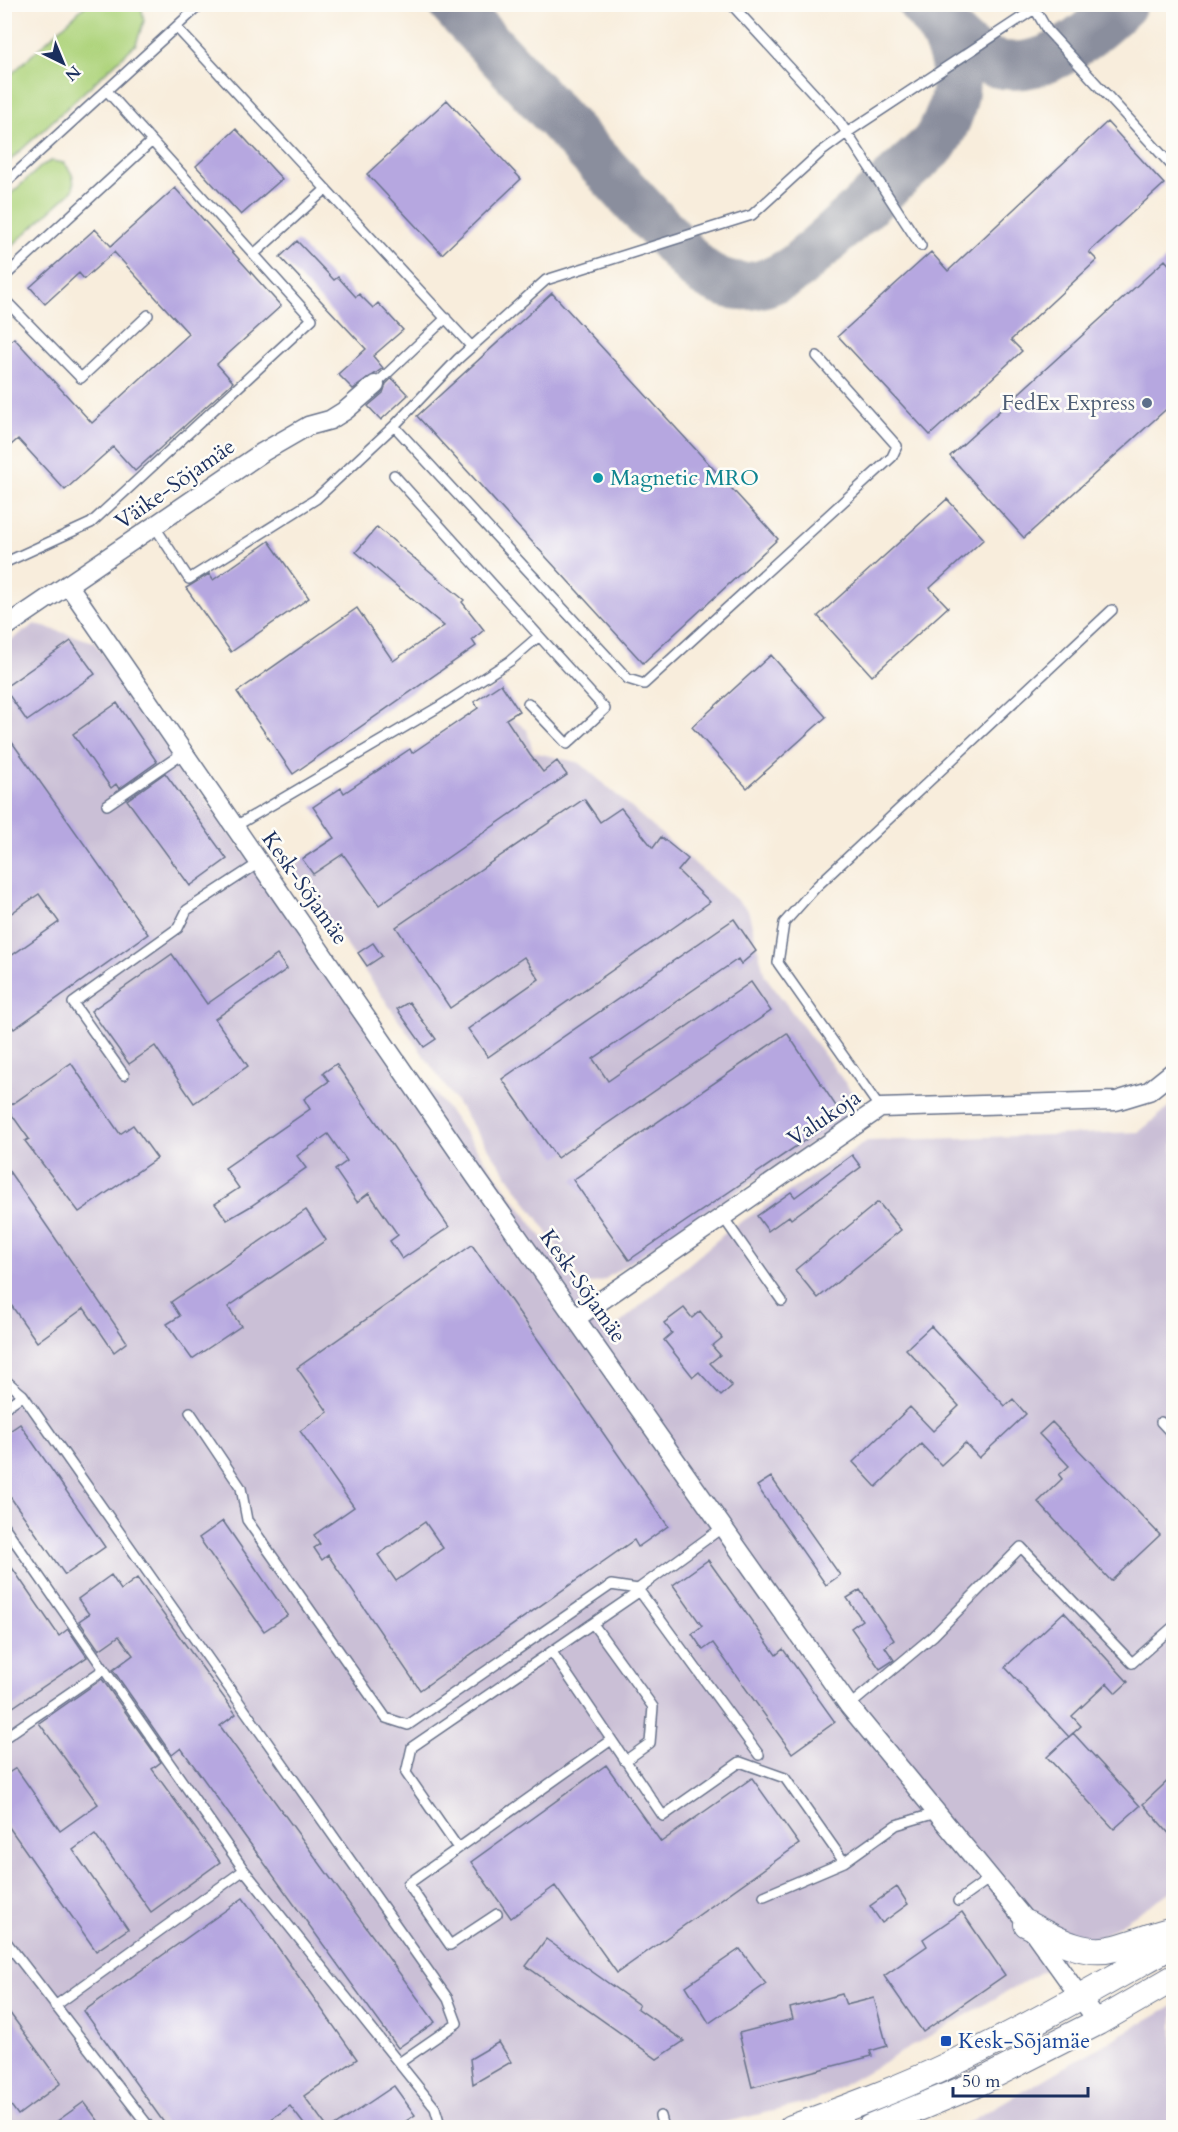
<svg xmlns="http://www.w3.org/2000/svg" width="1178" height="2132" font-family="Cardo,serif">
<rect width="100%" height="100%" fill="#fdfcf7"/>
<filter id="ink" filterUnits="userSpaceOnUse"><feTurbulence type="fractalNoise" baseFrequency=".0167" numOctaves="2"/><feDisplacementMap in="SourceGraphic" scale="12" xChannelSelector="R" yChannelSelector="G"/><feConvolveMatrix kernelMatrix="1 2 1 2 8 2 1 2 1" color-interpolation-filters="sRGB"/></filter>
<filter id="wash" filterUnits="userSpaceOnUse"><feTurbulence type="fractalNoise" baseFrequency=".008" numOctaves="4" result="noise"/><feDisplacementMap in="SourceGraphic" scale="24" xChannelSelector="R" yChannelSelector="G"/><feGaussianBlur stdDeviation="1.35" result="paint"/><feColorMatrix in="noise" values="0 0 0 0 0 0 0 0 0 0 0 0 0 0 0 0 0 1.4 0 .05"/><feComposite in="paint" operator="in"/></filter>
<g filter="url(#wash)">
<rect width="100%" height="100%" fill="#f8eddc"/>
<path fill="#cabfd6" d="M35,624L94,642L234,840L443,1103L611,1331L730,1229L867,1141L1139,1132L1173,1104V1890L1085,1947L816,2101L704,2127L5,2128V644Z
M506,719H513L527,730L533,752L580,763L748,910L765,976L852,1092L843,1122L602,1281L584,1285L292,867Z
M1173,2005V2127H960Z"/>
<path fill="#afd47d" stroke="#65826e" stroke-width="1.5" d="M87,4L141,5L144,21L136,44L5,165V80Z
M51,161L64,163C72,172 75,178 73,190L5,252V199L43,165Z"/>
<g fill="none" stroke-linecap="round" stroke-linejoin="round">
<path stroke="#8a8e9d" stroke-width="48" d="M452,4L697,268C732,295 764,290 798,266L934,144C967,94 962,48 922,4
M939,23C951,33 963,49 977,56C1032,86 1085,40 1123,4"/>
</g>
<g id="blocks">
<path fill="#b6a7e0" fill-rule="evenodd" d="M447,100L521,179L442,254L367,174Z
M1107,122L1164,184L1089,252L1097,260L1011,340L1022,351L930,435L838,336L931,252L948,271Z
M236,129L282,179L241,215L196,166Z
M175,188L281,306L217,364L233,382L135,471L113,447L65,490L18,439L4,451V346L14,338L92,423L189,334L114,252L84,279L79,273L45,304L30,287L95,229L111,246Z
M297,241L334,280L338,277L356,297L359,294L373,308L378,303L403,330L373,356L383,368L353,389L338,374L366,349L280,257Z
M1165,260L1173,269V403L1024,538L950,456Z
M552,293L778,539L643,663L417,416Z
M392,378L408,395L381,420L368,406L383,393L386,384Z
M947,499L984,539L930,588L948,607L872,676L818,616Z
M377,527L464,600L462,602L484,630L472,640L476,646L293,774L237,692L357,608L393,661L444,626L356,552Z
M269,541L309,598L231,652L186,588L209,574L213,580Z
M71,641L95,674L27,721L4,688Z
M771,655L826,717L747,788L692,727Z
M501,684L519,711L506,719L530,755L543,772L557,761L567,775L379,905L343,854L313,874L302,859L334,838L313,807L341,788L344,793L410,749L412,753L478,708L474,702Z
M117,703L157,762L119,789L116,784L111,788L73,734Z
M4,731L148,934L14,1029L4,1016V961L59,922L39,894L10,914L4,906Z
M165,773L227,859L190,886L127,800Z
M584,799L600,822L621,808L653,848L661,837L688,859L678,871L710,902L488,1057L468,1029L539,979L524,957L450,1008L396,927Z
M734,919L756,951L741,964L738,959L593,1059L608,1081L751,982L771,1011L557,1158L502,1079Z
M373,943L382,956L367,966L358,953Z
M172,954L207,1004L277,955L287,969L215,1019L248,1066L194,1103L155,1046L129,1064L91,1011Z
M409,1002L436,1039L424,1047L397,1009Z
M787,1033L842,1115L629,1260L573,1180Z
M71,1063L120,1134L133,1125L157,1158L79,1212L25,1141L29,1139L7,1108Z
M336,1064L449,1227L402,1259L390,1241L398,1235L369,1193L357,1202L335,1170L347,1161L328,1134L297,1156L306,1168L251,1206L227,1220L215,1204L239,1188L225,1168L310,1109L304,1099L329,1081L323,1073Z
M852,1155L861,1167L791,1219L789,1216L768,1231L757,1216L791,1192L795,1197Z
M4,1164L127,1342L114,1352L84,1308L37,1342L4,1295Z
M878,1202L901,1230L818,1298L795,1270Z
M306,1210L326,1240L228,1307L241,1326L192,1359L167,1324L180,1316L171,1302Z
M472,1245L668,1526L638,1547L634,1540L420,1690L328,1555L322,1560L314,1548L320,1544L314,1535L354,1507L300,1431L328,1412L297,1368ZM425,1522L443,1548L396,1581L378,1555Z
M684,1308L692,1318L700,1311L722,1338L712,1346L720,1355L710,1363L732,1386L721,1396L699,1372L693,1377L664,1340L672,1333L664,1323Z
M931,1326L1005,1406L1013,1399L1026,1414L979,1458L965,1443L941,1465L921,1444L876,1487L853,1462L910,1407L933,1431L959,1406L906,1349Z
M1052,1422L1160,1535L1111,1581L1038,1502L1062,1479L1059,1475L1069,1466L1039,1434Z
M20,1424L105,1547L65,1575L4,1488V1435Z
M771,1477L840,1575L826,1585L757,1486Z
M223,1521L288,1615L264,1631L199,1538Z
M4,1556L59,1636L68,1629L87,1657L13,1707L4,1695Z
M708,1560L776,1655L783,1649L835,1722L792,1753L713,1643L703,1650L692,1634L702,1626L673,1585Z
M111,1575L121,1590L137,1578L236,1714L220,1726L435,2022L398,2048L181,1748L172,1755L113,1670L133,1655L119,1636L99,1650L79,1621L89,1614L78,1599Z
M860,1590L894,1640L885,1647L894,1660L880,1669L851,1628L862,1620L847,1598Z
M1064,1612L1128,1682L1116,1693L1107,1683L1072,1716L1081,1726L1069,1737L1005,1667Z
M102,1679L161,1762L152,1769L220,1862L151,1912L95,1834L73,1850L128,1929L96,1951L4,1820V1776L16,1768L60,1831L98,1804L39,1723Z
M1073,1733L1140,1806L1114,1829L1047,1757Z
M606,1765L661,1842L752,1778L799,1844L617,1973L555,1886L511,1918L471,1862Z
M1173,1776V1838L1143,1804Z
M897,1887L908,1904L882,1923L870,1906Z
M243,1898L357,2059L304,2096L327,2127H306L290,2106L260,2127H167L84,2011Z
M962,1912L1005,1975L923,2032L884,1976L927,1946L923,1939Z
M546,1939L639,2005L637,2008L684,2041L657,2059L526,1966Z
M740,1949L766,1984L709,2023L686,1986Z
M842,1994L846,2005L874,1998L887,2046L870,2051L872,2056L752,2087L739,2033L793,2019L790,2008Z
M4,2005L61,2083L18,2115L4,2096Z
M499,2042L511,2062L473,2084L470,2059Z
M394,2086L415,2115L397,2127H333Z
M84,2102L103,2127H49Z"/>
</g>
</g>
<g filter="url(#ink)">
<use href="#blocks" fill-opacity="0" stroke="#68728a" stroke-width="1.5"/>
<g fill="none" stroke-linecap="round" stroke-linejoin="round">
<defs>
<path id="lane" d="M731,4L839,121L921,246
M1034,7L1047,30L1174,168
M176,27L201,4
M4,184L176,27L471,346
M254,254L326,189
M4,277L152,141
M4,299L81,378L148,315
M817,356L897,446L892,457L644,684L628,679L394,426L458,359L546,280L752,215L821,152L848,132L1042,4
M375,385L446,318
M394,475L605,709L567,744L528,703
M155,527L189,579L316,499L394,426
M4,563L91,523L312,319L107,91
M107,805L183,753
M234,827L437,708L510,661L539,636
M124,1075L73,1003L178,928L187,910L259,863
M880,1108L778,963L784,923L816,887L1112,610
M723,1217L782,1301
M4,1379L23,1395L448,1999L457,2023L399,2063
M4,1408L23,1395
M190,1412L241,1488L247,1520L386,1718L408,1725L611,1585L638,1589
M1161,1422L1174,1436
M4,1526L244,1870L435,2108L441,2128
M723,1527L638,1589L759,1755
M593,1624L653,1707L650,1743L625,1761
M552,1652L663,1816L740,1762L785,1778L844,1862
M849,1706L933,1636L1021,1547L1132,1663L1174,1626
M4,1738L103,1670
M458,1848L406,1773L412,1747L640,1591
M764,1896L844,1862L896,1825L936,1813
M958,1901L990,1878
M497,1914L450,1945L408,1884L611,1740
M4,1939L150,2128
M55,2006L244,1870
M660,2116L663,2128"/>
<path id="street" d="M69,586L475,1176L849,1706L1025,1920L1098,2022
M4,628L263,452L308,426L330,420L346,410L375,385
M576,1318L880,1108L1116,1101L1149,1091L1174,1071"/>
<path id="secondary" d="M1027,1924C1054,1938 1084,1957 1115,1948C1135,1943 1154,1934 1174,1930
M792,2128C847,2108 901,2088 953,2063C1029,2027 1101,1985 1174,1944
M870,2128L974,2085L1098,2022L1174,1978"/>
</defs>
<use href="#lane" stroke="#68728a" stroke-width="12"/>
<use href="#street" stroke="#68728a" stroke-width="21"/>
<use href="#secondary" stroke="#68728a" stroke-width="28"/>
<use href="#lane" stroke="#fff" stroke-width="9"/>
<use href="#street" stroke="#fff" stroke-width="18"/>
<use href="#secondary" stroke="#fff" stroke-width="26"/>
</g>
</g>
<circle fill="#5c6f8a" stroke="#fdfcf7" stroke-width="2" cx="1147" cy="403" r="6"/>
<circle fill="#0f9aa8" stroke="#fdfcf7" stroke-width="2" cx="598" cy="478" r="6"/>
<rect fill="#1a4fb4" stroke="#fdfcf7" stroke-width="2" x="940" y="2035" width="12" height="12" rx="3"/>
<g text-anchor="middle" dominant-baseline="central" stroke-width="5" stroke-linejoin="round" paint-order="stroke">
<g font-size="22" fill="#4e5e75" stroke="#fdfcf7" text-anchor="end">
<text x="1135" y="403">FedEx Express</text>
</g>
<g font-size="22" fill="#0d838f" stroke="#fdfcf7" text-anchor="start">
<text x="610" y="478">Magnetic MRO</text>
</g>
<g font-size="22" fill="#1b2f5e" stroke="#fdfcf7">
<text transform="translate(175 484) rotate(-35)">Väike-Sõjamäe</text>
<text transform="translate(305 888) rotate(55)">Kesk-Sõjamäe</text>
<text transform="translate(824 1118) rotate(-34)">Valukoja</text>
<text transform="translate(583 1286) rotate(55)">Kesk-Sõjamäe</text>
</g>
<g font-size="22" fill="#164399" stroke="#fdfcf7" text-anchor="start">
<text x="958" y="2041">Kesk-Sõjamäe</text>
</g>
</g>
<rect width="1178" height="2132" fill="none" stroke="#fdfcf7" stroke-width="24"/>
<g transform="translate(63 63) rotate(137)" stroke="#fdfcf7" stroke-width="4.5" paint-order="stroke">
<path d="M0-4.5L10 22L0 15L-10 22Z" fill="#1b2f5e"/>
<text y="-9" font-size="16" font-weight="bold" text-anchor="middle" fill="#1b2f5e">N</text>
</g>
<path d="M953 2087v9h135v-9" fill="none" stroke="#1b2f5e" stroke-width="3"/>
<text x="962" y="2087" font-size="18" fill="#1b2f5e" stroke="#fdfcf7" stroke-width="4.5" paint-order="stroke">50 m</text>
</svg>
